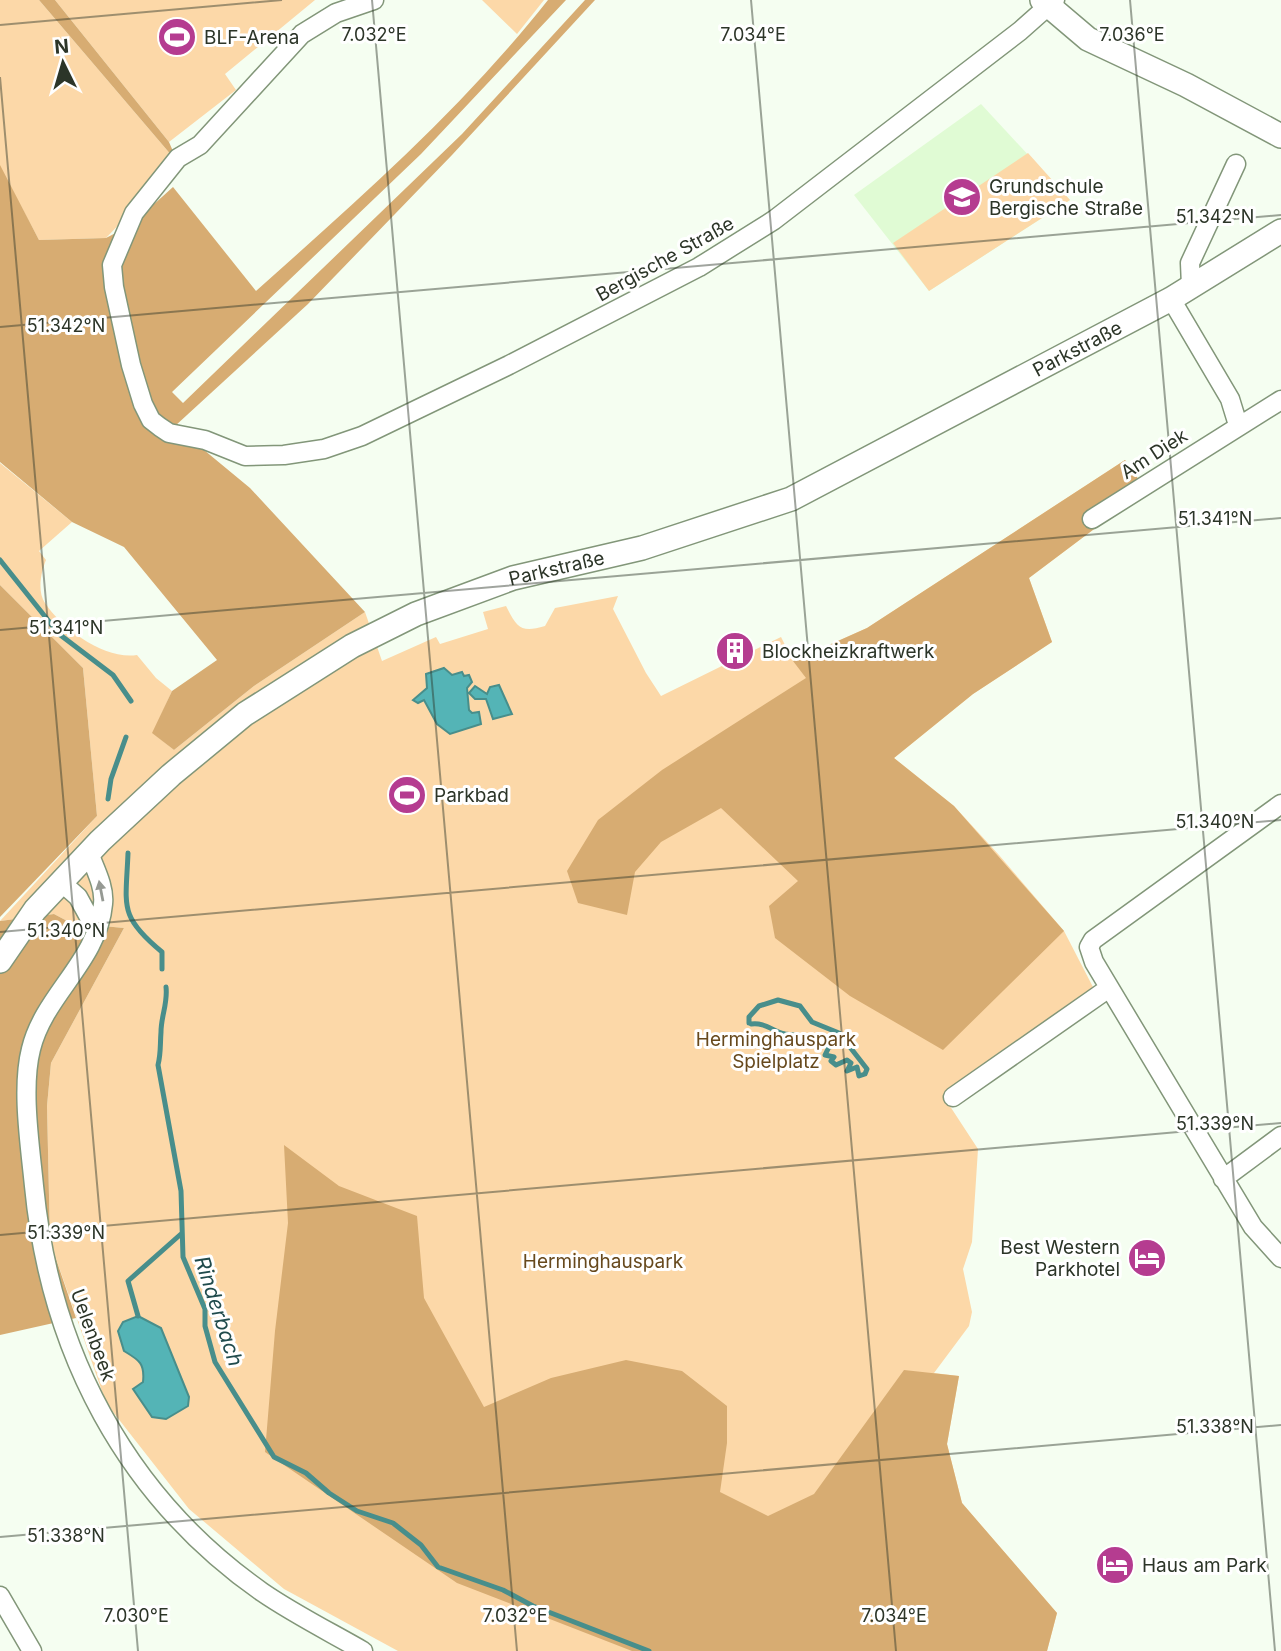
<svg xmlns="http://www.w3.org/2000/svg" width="1281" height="1651" font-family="Inter,sans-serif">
<rect width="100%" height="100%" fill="#f5fef1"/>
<path fill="#e0fbd4" d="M981,104L1070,200L929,291L854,195Z"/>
<path fill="#fcd8a8" d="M0,0H39L178,163L106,238L39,240L0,167Z
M55,0H315L225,74L236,90L169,142Z
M482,0H544L517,34Z
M1028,153L1070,200L929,291L893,243Z
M1125,460L1146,490L1029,578L1052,642L973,694L894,758L954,806L999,855L1064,931L1094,989L944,1097L978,1149L972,1242L963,1269L972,1312L969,1326L934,1373L959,1376L947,1444L962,1503L1057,1613L1047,1651H398L284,1589L189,1509L106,1403L50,1241L47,1106L51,1063L124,928L71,923L54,914L0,921L97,816L83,668L0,585V463L72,522L39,551L46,560C41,572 37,591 45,603C62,629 105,660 137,655L156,678L172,691L153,733L174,750L254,686L365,612L382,661L436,637L440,644L488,629L483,612L506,606C517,628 521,633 545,626L555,608L618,596L613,609L646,673L661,696L781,637L793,661L867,628Z"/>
<path fill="#d7ac72" d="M39,0H55L169,142L178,163Z
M548,0H566L421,154L172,392L183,403L462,134L585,0H595L452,155L308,304L175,426L250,488L365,612L254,686L174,750L152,733L172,691L217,660L124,547L72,522L0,462V165L39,240L106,238L131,225L173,187L256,291C359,199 462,109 548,0Z
M1125,460L1146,490L1029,578L1052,642L973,694L894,758L954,806L1064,931L943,1050L850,996L775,938L769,906L798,881L721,808L661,842L635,872L627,915L578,903L567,871L598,820L662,770L806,678L793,661L867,628Z
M0,585L83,668L97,816L0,917Z
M54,914L71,923L124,928L51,1063L47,1106L50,1241L76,1318L0,1335V921Z
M284,1145L339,1186L417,1216L424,1298L484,1407L551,1378L626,1360L682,1371L727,1406V1443L720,1492L768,1516L814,1494L904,1370L959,1376L947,1444L962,1503L1057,1613L1047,1651H632L457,1583L265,1452L275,1331L288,1223Z"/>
<path fill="#54b4b6" stroke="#488e8b" stroke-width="2" d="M444,668L452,675L462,672L464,676L469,675L472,682L467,688L469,710L472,713L479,712L481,724L450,734L437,724L424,700L418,703L413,700L427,688L426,674Z
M499,685L512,714L493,719L486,699H475L469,693L475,686L487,694L490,687Z
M138,1316L161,1328L189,1397L188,1406L166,1419L152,1417L133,1389L143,1382C145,1363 139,1360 124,1351L118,1331L123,1322Z"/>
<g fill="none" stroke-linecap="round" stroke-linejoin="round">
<path stroke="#488e8b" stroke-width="5" d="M0,560L59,634L113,675L131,701
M108,799L111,779L126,737
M128,853C126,906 118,916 162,952V969
M166,987C168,1003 161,1016 161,1032C160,1045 161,1053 158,1065L181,1191L183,1257L205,1309V1326L215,1362L274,1457L306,1473L329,1493L357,1511L393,1523L421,1545L438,1567L503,1590L533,1606L649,1651
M749,1023V1017L759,1006L778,1000L800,1006L812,1022L839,1033L867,1069L865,1074L859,1076L857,1067L847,1071L851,1063L847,1060L836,1065L831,1061L834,1057L825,1055L829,1047C811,1033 804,1037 785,1034C772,1031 765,1022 751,1024
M829,1047L844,1044
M138,1316L128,1281L181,1234"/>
<defs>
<path id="street" d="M374,0L336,13L302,34L200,145L178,158L134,213L112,265L114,287L131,365L143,404L151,420L160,427L169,433L205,440L245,456L284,455L324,449L362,436L509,365L699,267L774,220L1020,31L1055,0
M1191,286L1190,263L1236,164
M1171,299L1230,399L1238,425
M1092,519L1281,400
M1281,804L1093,940L1089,947L1094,962L1253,1227L1281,1258
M89,853C95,869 105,887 103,904C98,961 44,995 31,1049C21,1088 30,1145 34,1186C50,1351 125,1496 262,1592C294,1614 330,1632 363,1651
M61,882L78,897L96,930
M953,1097L1109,988
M1223,1179L1281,1136
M0,1596L32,1651"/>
<g id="secondary">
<path d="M1042,0L1088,39L1186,85L1281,136"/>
<path id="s1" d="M0,961L35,910L100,841L171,775L245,714L352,646L416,614L513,578L642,548L791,499L1171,299L1281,231"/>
</g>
</defs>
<use href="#street" stroke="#829679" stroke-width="21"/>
<use href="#secondary" stroke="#829679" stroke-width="26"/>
<use href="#street" stroke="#fff" stroke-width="18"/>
<use href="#secondary" stroke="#fff" stroke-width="23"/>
</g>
<defs><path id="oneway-solid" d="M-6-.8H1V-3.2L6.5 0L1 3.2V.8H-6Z" transform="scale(1.75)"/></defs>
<use fill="#969a94" href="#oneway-solid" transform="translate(101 891) rotate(-101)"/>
<path fill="none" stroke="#2c3528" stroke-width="2" stroke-opacity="0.45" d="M372,0L517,1651M751,0L896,1651M1130,0L1275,1651M0,25L282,0M0,77L138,1651M0,327L1281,215M0,630L1281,518M0,932L1281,820M0,1235L1281,1123M0,1537L1281,1425"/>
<defs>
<symbol id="stadium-disc" viewBox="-11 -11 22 22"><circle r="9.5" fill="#b53c90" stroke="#fff"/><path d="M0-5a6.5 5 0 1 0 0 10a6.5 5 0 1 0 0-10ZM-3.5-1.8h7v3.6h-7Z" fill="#fff"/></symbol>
<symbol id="school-disc" viewBox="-11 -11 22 22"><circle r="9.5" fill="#b53c90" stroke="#fff"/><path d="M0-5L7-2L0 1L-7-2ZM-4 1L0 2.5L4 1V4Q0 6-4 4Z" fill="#fff"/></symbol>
<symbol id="building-disc" viewBox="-11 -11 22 22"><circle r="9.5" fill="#b53c90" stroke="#fff"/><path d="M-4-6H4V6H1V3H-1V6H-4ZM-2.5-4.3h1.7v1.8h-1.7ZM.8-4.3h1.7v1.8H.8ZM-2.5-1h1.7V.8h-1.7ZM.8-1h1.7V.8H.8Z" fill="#fff"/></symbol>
<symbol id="hotel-disc" viewBox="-11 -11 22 22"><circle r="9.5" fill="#b53c90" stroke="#fff"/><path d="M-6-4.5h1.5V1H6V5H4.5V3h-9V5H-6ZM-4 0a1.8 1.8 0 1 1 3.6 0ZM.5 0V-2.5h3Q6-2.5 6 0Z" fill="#fff"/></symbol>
</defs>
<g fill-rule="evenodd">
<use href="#stadium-disc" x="155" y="15" width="44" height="44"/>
<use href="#school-disc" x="940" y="175" width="44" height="44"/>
<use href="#building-disc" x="713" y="629" width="44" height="44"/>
<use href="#stadium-disc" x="385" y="773" width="44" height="44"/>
<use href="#hotel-disc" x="1125" y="1236" width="44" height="44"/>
<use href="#hotel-disc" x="1093" y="1543" width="44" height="44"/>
</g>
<g text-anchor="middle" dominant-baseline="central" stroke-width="6" stroke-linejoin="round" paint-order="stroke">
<g font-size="19" fill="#2c3528" stroke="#fff" text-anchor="start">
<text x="204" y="37">BLF-Arena</text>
<text x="989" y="186">Grundschule<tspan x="989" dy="22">Bergische Straße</tspan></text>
<text x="762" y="651">Blockheizkraftwerk</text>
<text x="434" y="795">Parkbad</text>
<text x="1120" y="1247" text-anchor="end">Best Western<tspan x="1120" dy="22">Parkhotel</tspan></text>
<text x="1142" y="1565">Haus am Park</text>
</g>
<g font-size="19" fill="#2c3528" stroke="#fff">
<text transform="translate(665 259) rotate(-29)">Bergische Straße</text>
<text stroke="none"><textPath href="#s1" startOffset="1264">Parkstraße</textPath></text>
<text transform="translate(1154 454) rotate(-33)">Am Diek</text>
<text stroke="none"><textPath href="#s1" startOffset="696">Parkstraße</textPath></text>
<text transform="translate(93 1335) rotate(70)">Uelenbeek</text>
</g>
<g font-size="19" fill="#67491d" stroke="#fff">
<text x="776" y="1039">Herminghauspark<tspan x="776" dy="22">Spielplatz</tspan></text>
<text x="603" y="1261">Herminghauspark</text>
</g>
<g font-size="21" font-style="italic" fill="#204b4c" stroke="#fff">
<text transform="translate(219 1311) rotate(72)">Rinderbach</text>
</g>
</g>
<g font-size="18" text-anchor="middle" fill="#2c3528" stroke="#fff" stroke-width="6" stroke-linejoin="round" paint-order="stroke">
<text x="374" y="41">7.032°E</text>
<text x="753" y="41">7.034°E</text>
<text x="1132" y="41">7.036°E</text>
<text x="1215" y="223">51.342°N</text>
<text x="66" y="332">51.342°N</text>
<text x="1215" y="525">51.341°N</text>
<text x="66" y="634">51.341°N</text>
<text x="1215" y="828">51.340°N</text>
<text x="66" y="937">51.340°N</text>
<text x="1215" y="1130">51.339°N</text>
<text x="66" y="1239">51.339°N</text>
<text x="1215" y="1433">51.338°N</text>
<text x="66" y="1542">51.338°N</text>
<text x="136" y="1622">7.030°E</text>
<text x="515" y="1622">7.032°E</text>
<text x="894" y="1622">7.034°E</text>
</g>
<g transform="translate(63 63) rotate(355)" stroke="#ffffff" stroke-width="5" paint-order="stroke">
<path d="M0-5L12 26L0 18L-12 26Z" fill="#2c3528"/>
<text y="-10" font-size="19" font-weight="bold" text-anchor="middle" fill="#2c3528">N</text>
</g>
</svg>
